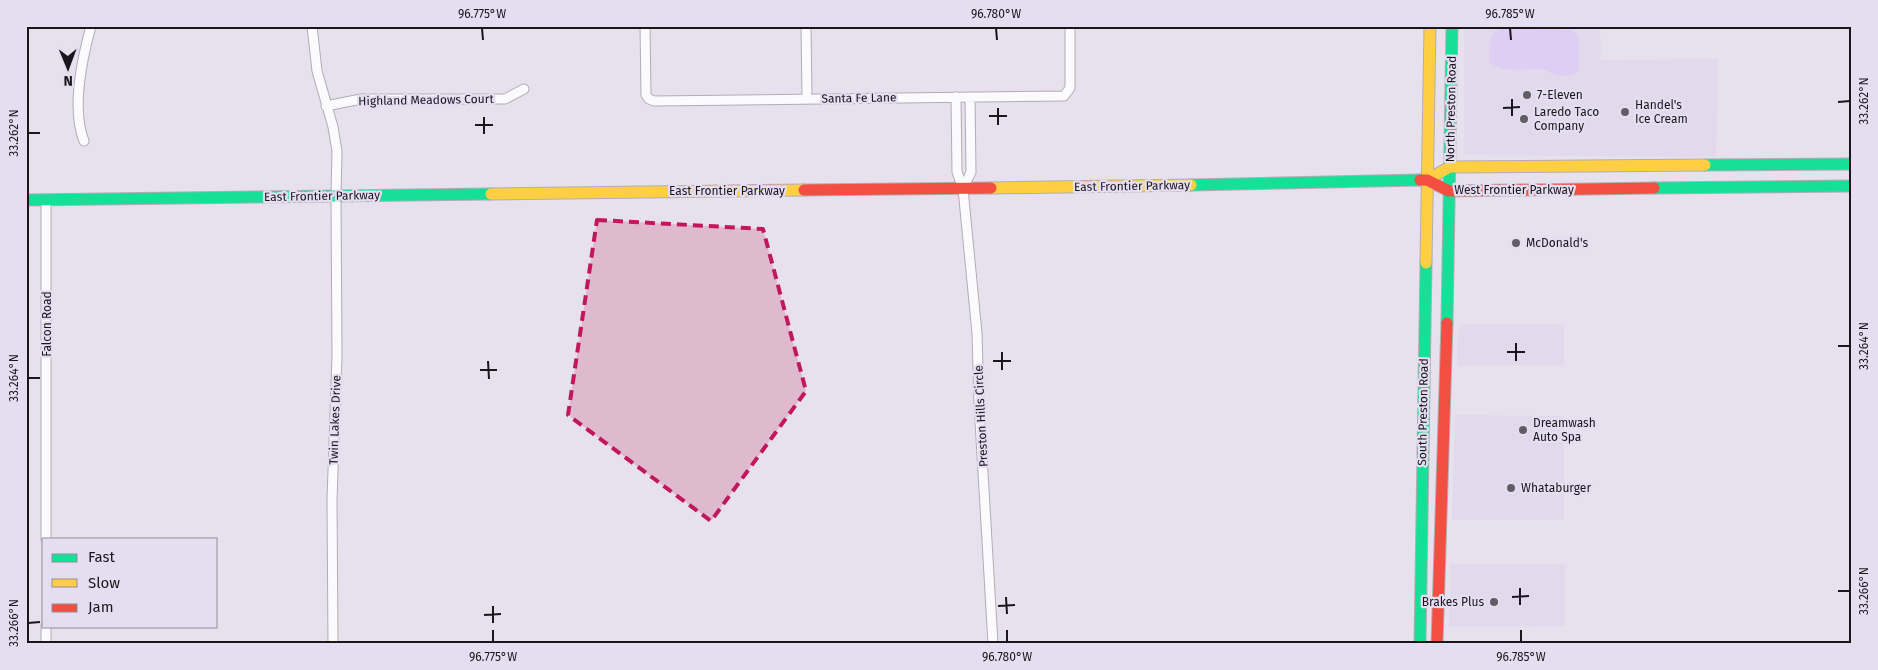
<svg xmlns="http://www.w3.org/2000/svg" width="1878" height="670" font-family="'Fira Sans',sans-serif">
<rect width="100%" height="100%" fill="#e6e1ec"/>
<path fill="#e2d9ed" d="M1464,26H1600L1601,60L1718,59L1716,157L1464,155Z
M1464,324H1564V365L1457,366L1458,330Z
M1455,415L1564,416V520H1452Z
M1451,564H1565V626L1449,627Z"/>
<path fill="#decef3" d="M1500,29L1571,30L1579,37V70L1577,73C1571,75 1563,77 1557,75C1551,74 1548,70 1542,69C1526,68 1504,73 1490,63C1489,51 1488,34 1500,29Z"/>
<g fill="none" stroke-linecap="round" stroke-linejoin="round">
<defs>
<path id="street" d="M312,26L317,71L333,127L337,151L336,196L337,356L332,500L333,644
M645,26L646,95L649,99L654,101L1064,96L1070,88V26
M806,26L807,99
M956,97L957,172L963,189L977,333L979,404L993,644
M326,106L361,99H505L524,89
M84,141C71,108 82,59 91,26
M963,189L971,172L970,97
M46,199V539
M46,644V626"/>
<path id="fast" d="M1705,165L1852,164
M1191,185L1420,180
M1654,188L1852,186
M26,200L491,194
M1447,323L1452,26
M1420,644L1426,263"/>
<path id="slow" d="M1427,180L1450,167L1705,165
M991,188L1191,185
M491,194L804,190
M1426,263L1430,26"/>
<path id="jam" d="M1420,180H1427L1449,191L1654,188
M804,190L991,188
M1437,644L1447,323"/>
</defs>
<use href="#street" stroke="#b1adb5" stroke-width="11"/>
<use href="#fast" stroke="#b1adb5" stroke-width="13"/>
<use href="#slow" stroke="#b1adb5" stroke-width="13"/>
<use href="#jam" stroke="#b1adb5" stroke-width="13"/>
<use href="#street" stroke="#fbfafc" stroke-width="9"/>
<use href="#fast" stroke="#16e098" stroke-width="11"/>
<use href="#slow" stroke="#ffcf43" stroke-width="11"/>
<use href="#jam" stroke="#f24e42" stroke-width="11"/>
</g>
<path fill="#c2185b" fill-opacity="0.2" stroke="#c2185b" stroke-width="4" stroke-dasharray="10 6" stroke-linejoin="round" d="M597,220L763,229L806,391L711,521L568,415Z"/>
<path fill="none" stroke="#19161c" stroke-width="2" d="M482,28L483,40M996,28L997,40M1510,28L1511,40M1512,99V116M1838,102L1850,101M998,108V125M1503,108L1520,107M989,116H1007M484,117V134M475,125H493M28,133H40M1516,343V361M1838,346H1850M1002,352V370M1507,352H1525M488,361L489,379M993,361H1011M480,370H497M28,378H40M1520,588V605M1838,591H1850M1006,597L1007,614M1512,597L1529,596M493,606V623M998,606L1015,605M484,615L501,614M28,623L40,622M493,630V642M1007,630V642M1521,630V642"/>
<g fill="#615d65" stroke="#e5ddf0" stroke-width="2">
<circle cx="1527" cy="95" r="5"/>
<circle cx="1625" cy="112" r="5"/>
<circle cx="1524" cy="119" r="5"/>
<circle cx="1516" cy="243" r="5"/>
<circle cx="1523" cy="430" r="5"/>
<circle cx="1511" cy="488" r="5"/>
<circle cx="1494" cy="602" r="5"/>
</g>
<g text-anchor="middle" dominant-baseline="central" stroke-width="4.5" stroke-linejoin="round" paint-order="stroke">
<g font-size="12" fill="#19161c" stroke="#e5ddf0" text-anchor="start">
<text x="1537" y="95">7-Eleven</text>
<text x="1635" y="105">Handel's<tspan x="1635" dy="14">Ice Cream</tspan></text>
<text x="1534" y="112">Laredo Taco<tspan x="1534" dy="14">Company</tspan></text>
<text x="1526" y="243">McDonald's</text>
<text x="1533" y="423">Dreamwash<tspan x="1533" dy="14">Auto Spa</tspan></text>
<text x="1521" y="488">Whataburger</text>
<text x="1484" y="602" text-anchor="end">Brakes Plus</text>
</g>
<g font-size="12" fill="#19161c" stroke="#e5ddf0">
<text transform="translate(859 98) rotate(-1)">Santa Fe Lane</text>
<text transform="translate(426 100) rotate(-1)">Highland Meadows Court</text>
<text transform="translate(1451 109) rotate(-89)">North Preston Road</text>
<text transform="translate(1132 186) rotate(-1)">East Frontier Parkway</text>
<text x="1514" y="190">West Frontier Parkway</text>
<text x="727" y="191">East Frontier Parkway</text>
<text transform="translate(322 196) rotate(-1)">East Frontier Parkway</text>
<text transform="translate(47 324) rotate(-90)">Falcon Road</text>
<text transform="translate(1423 412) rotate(-89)">South Preston Road</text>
<text transform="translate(981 416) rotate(-93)">Preston Hills Circle</text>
<text transform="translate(335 420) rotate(-88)">Twin Lakes Drive</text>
</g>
</g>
<rect width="1878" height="670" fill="none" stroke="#e5ddf0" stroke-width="55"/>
<rect x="42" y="538" width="175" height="90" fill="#e5ddf0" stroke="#938d9b"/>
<rect x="52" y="554" width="25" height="8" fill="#16e098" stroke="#938d9b"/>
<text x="88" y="562" font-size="15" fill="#19161c">Fast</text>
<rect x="52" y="579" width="25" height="8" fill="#ffcf43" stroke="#938d9b"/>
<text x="88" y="588" font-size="15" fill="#19161c">Slow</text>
<rect x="52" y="604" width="25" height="8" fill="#f24e42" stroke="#938d9b"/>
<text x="88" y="612" font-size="15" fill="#19161c">Jam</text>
<g transform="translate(68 68) rotate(179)" stroke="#e5ddf0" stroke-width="4" paint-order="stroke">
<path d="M0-4L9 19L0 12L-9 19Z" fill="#19161c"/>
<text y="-8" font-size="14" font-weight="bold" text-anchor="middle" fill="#19161c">N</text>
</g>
<rect x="28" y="28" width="1822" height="614" fill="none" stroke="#19161c" stroke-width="2"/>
<g font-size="12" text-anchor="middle" fill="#19161c">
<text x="482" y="18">96.775°W</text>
<text x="996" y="18">96.780°W</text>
<text x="1510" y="18">96.785°W</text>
<text transform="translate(1864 101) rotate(-90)" y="4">33.262°N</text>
<text transform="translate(14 133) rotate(-90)" y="4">33.262°N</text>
<text transform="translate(1864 346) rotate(-90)" y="4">33.264°N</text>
<text transform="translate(14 378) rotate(-90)" y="4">33.264°N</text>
<text transform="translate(1864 591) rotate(-90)" y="4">33.266°N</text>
<text transform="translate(14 623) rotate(-90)" y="4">33.266°N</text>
<text x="493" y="661">96.775°W</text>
<text x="1007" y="661">96.780°W</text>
<text x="1521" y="661">96.785°W</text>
</g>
</svg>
